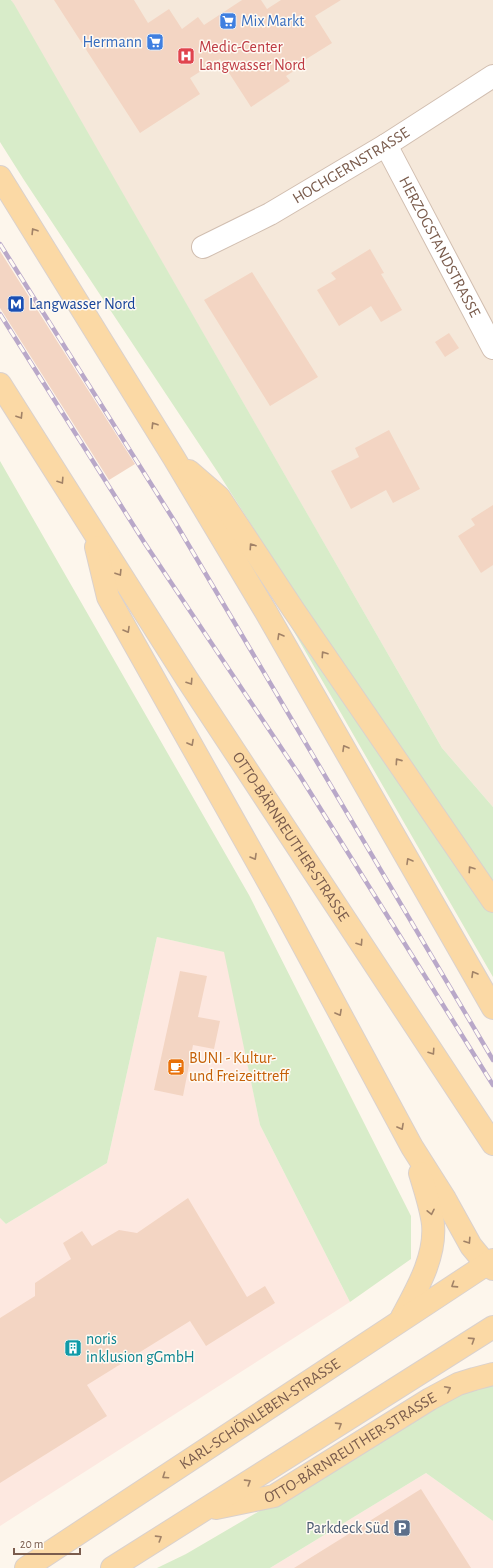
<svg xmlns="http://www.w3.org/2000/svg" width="493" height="1568" font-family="'Alegreya Sans',sans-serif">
<rect width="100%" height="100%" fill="#fdf6ec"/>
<path fill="#f5e8da" d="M11,0H493V807L442,748Z"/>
<path fill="#fde8e0" d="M157,937L225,952L260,1125L350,1302L0,1526V1218L6,1224L107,1163Z
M426,1473L493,1521V1568H270Z"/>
<path fill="#d8ecc9" d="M0,0H11L14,4L442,748L493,807V977L270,590L284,576L217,471L24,180L0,142Z
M0,461L249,895L411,1216V1259L350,1302L260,1125L224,952L157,937L107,1163L6,1224L0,1218Z
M493,1384V1521L426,1473L270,1568H157L186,1554L468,1389Z"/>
<path fill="#f3d5c3" d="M54,0H134L148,23L169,9L182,29L198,17L204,25L242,0H261L267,9L281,0H341L315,16L332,43L292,68L294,71L286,76L290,81L251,107L220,59L190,78L200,94L140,133Z
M370,249L384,273L381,274L402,310L381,322L371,306L339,326L317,290L336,279L331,273Z
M0,251L135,464L109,480L0,308Z
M252,272L318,377L270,406L204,300Z
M449,333L459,348L445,357L435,342Z
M389,430L420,489L393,503L386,490L351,509L331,471L359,457L355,448Z
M493,505V565L481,573L458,536L475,525L471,519Z
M180,971L207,976L198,1017L220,1021L214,1049L193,1045L183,1096L154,1090Z
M188,1198L247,1297L265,1286L275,1303L206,1346L190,1321L87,1385L107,1416L0,1483V1318L35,1296V1283L71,1259L63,1243L82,1231L92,1246L119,1230L137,1233Z
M421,1489L471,1568H294Z"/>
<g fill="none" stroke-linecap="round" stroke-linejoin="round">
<defs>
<g id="minor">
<path id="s1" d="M386,145L493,348"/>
<path id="s2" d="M203,247L270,214L386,145L493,76"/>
</g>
<g id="major">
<path d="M0,177L174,458L266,612L493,1008"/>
<path id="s3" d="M0,384L187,679L493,1144"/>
<path d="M189,471L219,497L293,609L493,901"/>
<path d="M96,547L108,597L282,906L412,1147L445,1199L471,1246L486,1264L493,1269"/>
<path d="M402,1317C417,1289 436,1257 433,1224C431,1207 425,1190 420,1173"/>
<path id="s4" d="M216,1508L274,1496L430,1399L458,1384L474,1379L493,1374"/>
<path id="s5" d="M26,1568L493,1260"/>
<path d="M112,1568L493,1327"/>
</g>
</defs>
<use href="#minor" stroke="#d1beb0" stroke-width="24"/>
<use href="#major" stroke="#dad1cd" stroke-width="24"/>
<use href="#minor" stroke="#fff" stroke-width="22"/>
<use href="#major" stroke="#fbd9a5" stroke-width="22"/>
<defs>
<path id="rail" d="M0,244L175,522L493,1060
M0,314L144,542L300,776L493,1085"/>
</defs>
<use href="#rail" stroke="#b9a8c9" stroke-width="4.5"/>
<use href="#rail" stroke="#fffaf3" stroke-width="3" stroke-dasharray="9" stroke-linecap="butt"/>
</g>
<defs><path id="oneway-chevron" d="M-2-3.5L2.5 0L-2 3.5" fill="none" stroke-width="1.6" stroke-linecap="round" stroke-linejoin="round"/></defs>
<g stroke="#a18267">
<use href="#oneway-chevron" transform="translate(34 231) rotate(-122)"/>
<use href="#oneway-chevron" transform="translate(20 416) rotate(58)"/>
<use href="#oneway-chevron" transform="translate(154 425) rotate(-122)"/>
<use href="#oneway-chevron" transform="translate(61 481) rotate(57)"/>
<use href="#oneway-chevron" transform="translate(252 546) rotate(-124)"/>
<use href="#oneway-chevron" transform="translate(119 573) rotate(58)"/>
<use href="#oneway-chevron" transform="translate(127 630) rotate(60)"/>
<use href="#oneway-chevron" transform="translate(280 636) rotate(-120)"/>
<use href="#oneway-chevron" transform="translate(324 654) rotate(-124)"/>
<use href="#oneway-chevron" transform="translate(190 682) rotate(57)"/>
<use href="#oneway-chevron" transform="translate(191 743) rotate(61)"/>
<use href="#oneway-chevron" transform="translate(345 748) rotate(-120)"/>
<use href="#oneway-chevron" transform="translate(398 761) rotate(-125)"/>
<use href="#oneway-chevron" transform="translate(254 857) rotate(60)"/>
<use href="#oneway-chevron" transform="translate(409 861) rotate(-120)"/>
<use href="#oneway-chevron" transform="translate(471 869) rotate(-124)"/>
<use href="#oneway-chevron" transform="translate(360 943) rotate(57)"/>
<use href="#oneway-chevron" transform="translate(474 974) rotate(-120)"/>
<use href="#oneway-chevron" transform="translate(339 1013) rotate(61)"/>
<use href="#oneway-chevron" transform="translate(432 1052) rotate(56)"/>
<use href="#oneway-chevron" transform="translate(401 1127) rotate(61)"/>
<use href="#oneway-chevron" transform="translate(431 1212) rotate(78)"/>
<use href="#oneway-chevron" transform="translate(468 1241) rotate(57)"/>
<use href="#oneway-chevron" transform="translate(454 1285) rotate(147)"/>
<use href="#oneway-chevron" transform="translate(472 1340) rotate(-33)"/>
<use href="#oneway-chevron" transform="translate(448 1389) rotate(-27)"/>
<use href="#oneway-chevron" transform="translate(339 1425) rotate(-32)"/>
<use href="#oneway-chevron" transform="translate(165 1476) rotate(146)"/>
<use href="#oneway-chevron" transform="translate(248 1482) rotate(-32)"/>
<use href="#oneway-chevron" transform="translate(159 1538) rotate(-32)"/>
</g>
<defs>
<symbol id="supermarket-square" viewBox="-11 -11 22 22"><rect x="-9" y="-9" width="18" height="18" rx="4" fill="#3f7fe0" stroke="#fffaf3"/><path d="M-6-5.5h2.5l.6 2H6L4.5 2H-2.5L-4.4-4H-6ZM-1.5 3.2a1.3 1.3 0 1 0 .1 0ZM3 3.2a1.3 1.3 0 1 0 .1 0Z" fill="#fff"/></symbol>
<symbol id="hospital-square" viewBox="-11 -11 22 22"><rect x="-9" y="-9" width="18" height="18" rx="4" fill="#e0444e" stroke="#fffaf3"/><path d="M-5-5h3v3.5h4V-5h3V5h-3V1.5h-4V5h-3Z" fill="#fff"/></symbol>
<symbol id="metro-square" viewBox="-11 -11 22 22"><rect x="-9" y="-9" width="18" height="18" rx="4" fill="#1a4fb4" stroke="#fffaf3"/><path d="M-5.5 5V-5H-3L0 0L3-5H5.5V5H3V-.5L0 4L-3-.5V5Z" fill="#fff"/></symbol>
<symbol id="cafe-square" viewBox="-11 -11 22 22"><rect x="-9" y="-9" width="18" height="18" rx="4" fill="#e8710a" stroke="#fffaf3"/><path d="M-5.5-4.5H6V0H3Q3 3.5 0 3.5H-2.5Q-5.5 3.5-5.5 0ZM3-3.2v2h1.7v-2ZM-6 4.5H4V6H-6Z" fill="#fff"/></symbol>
<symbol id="building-square" viewBox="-11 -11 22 22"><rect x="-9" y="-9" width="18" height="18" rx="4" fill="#0f9aa8" stroke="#fffaf3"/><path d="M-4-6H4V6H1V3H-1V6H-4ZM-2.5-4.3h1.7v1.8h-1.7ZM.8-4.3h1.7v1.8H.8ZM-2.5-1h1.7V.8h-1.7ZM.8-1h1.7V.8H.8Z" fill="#fff"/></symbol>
<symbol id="parking-square" viewBox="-11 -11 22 22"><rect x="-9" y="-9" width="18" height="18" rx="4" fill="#5c6f8a" stroke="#fffaf3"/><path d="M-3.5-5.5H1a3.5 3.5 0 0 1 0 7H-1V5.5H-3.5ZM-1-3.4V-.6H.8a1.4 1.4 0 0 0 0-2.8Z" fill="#fff"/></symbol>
</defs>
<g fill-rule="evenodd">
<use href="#supermarket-square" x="218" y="11" width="20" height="20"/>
<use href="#supermarket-square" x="145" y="32" width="20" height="20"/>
<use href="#hospital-square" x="176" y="46" width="20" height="20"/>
<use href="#metro-square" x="6" y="294" width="20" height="20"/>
<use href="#cafe-square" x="166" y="1057" width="20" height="20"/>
<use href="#building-square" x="63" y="1338" width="20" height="20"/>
<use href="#parking-square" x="392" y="1518" width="20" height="20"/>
</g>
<g text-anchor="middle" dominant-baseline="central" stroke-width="3" stroke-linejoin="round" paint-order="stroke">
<g font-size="16" fill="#366cbe" stroke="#fffaf3" text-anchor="start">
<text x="241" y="21">Mix Markt</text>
<text x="142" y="42" text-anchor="end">Hermann</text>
</g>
<g font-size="16" fill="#be3a42" stroke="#fffaf3" text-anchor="start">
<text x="199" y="47">Medic-Center<tspan x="199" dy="18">Langwasser Nord</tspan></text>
</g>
<g font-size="16" fill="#7a5c4d" stroke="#fffaf3">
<text stroke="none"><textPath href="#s2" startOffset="169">HOCHGERNSTRASSE</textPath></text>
<text stroke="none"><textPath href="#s1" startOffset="115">HERZOGSTANDSTRASSE</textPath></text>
<text stroke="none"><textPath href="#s3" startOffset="538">OTTO-BÄRNREUTHER-STRASSE</textPath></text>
<text stroke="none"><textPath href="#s5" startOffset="280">KARL-SCHÖNLEBEN-STRASSE</textPath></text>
<text stroke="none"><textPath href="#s4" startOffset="149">OTTO-BÄRNREUTHER-STRASSE</textPath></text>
</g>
<g font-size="16" fill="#164399" stroke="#fffaf3" text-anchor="start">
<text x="29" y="304">Langwasser Nord</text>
</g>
<g font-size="16" fill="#c56008" stroke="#fffaf3" text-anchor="start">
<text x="189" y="1058">BUNI - Kultur-<tspan x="189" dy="18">und Freizeittreff</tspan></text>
</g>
<g font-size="16" fill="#0d838f" stroke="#fffaf3" text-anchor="start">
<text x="86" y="1339">noris<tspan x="86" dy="18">inklusion gGmbH</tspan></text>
</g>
<g font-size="16" fill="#4e5e75" stroke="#fffaf3" text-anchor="end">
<text x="389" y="1528">Parkdeck Süd</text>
</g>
</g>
<path d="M14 1548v6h66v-6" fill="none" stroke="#7a5c4d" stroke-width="2"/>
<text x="20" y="1548" font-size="12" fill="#7a5c4d" stroke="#fffaf3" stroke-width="3" paint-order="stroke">20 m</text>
</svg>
